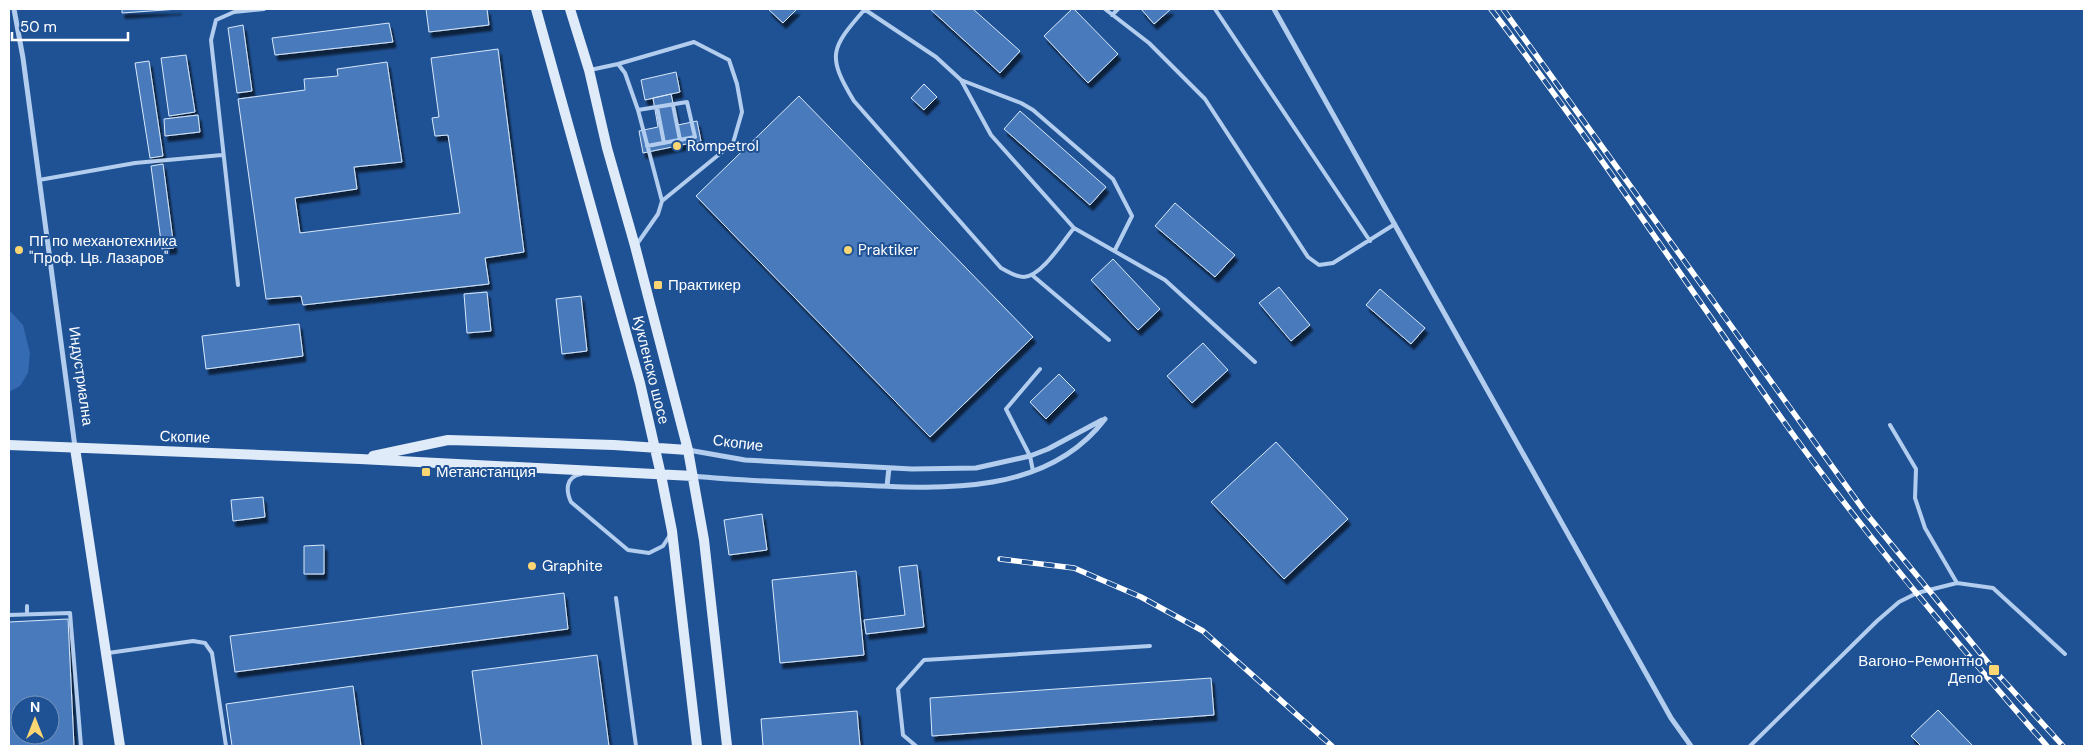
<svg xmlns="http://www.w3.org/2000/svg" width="2093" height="755" font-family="'DM Sans',sans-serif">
<defs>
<filter id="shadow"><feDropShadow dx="3" dy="5.5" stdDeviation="1" flood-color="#0009"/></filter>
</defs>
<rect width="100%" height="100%" fill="#1f5295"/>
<path fill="#346bb2" d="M9,310L23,325L30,353L28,373L20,386L9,392Z"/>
<path fill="#487abb" stroke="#d9e8fa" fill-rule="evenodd" filter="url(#shadow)" d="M122,9H179L122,13Z
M426,9H487L489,25L429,32Z
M768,9H797L783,23Z
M930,9H973L1020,51L1000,73Z
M1072,9H1074L1118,54L1088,83L1044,36Z
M1141,9H1171L1154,24Z
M389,23L393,42L275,55L272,38Z
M243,25L252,91L237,93L228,28Z
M498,49L524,252L485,258L489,284L303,305L301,296L266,299L238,99L305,90L304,79L338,76L337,69L387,62L402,162L354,167L357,189L295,198L300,233L460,213L448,135L435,136L432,118L439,117L431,58Z
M186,55L195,112L169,116L161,58Z
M149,61L163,156L150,158L135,63Z
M676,72L680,92L645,100L641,80Z
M924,84L937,97L924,110L911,98Z
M671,94L678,125L697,121L701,141L643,153L639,131L658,127L653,98Z
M799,96L1033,337L930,437L696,196Z
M1020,111L1106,187L1090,205L1004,129Z
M198,115L200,132L165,136L164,119Z
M163,164L174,248L162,249L151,166Z
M1175,203L1235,255L1215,277L1155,226Z
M1113,259L1160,309L1138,330L1091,280Z
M1279,287L1310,325L1291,341L1259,303Z
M1380,289L1425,328L1411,344L1366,305Z
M487,292L491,331L467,333L464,294Z
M581,296L587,351L562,354L556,299Z
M299,324L303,356L206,369L202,336Z
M1203,343L1228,370L1192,403L1167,376Z
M1059,374L1075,390L1046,419L1030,402Z
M1276,442L1348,519L1284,579L1211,502Z
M263,497L265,517L233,521L231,500Z
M762,514L767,550L729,555L724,520Z
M324,545V574H304V546Z
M917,565L924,627L866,634L864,620L905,615L899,567Z
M856,571L864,655L780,663L772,580Z
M564,593L568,629L235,672L230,636Z
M68,619L74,746H9V622ZM20,705H50V735H20Z
M597,655L609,746H482L472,671Z
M1211,678L1214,715L932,736L930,698Z
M353,686L361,746H232L226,704Z
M1938,710L1973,746H1921L1911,736Z
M857,711L860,746H763L761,719Z"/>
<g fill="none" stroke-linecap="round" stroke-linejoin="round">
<path stroke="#b3cdee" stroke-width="4" d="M864,9L936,57L961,80L991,135L1074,228L1165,280L1255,362
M865,9C831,48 826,55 854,101L1001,268C1009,272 1015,277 1024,277C1042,276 1063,241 1074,228
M1105,9L1149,43L1205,99L1308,257L1319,265L1333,263L1395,224
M1215,9L1370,241
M1112,15L1118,9
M618,64L694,42L729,60L737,84L742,112L733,143L662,201
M590,70L618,64L625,73L638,110L662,201L658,214L637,244
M961,80L1021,103L1033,110L1113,179L1132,216L1115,250
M673,105L680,140
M657,107L664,143
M638,110L687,102L695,137L647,146
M39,180L135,163L222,155
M1032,275L1109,340
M238,285L211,40L216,20L234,12L264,9
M1890,425L1916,469L1915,498L1925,528L1957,583
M1033,471L1030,456L1006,409L1040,369
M581,474C565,477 566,491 571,502L628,550L649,553L663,546L670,535
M616,598L636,746
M27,606V614
M9,615L70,613L81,746
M108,653L193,641L205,643L212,653L226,746
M916,746L903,735L898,689L924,660L1150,646
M1750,746L1877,621L1899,602L1917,593L1957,583L1993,588L2065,654"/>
<path stroke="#b3cdee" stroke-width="5" d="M14,9L23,58L75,447
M1274,9L1671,718L1691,746
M688,450L745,460L912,469L976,468L1030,456L1048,449L1102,420
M693,476C741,481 789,482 837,484C927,488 1043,501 1105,419
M887,486L889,468"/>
<path stroke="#e0ebfa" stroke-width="10" d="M536,9L640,383L661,475L672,531L697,746
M570,9L589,70L607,148L635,246L688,450L704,540L727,746
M9,445L360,459L693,476
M75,448L120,746
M373,456L448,440L614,445L688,450"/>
<defs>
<path id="rail" d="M1491,9C1596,146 1691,292 1792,433C1871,542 1958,645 2047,746
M1503,9L1865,512L1994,670L2063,746
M1000,559L1074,568L1141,597L1203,631L1332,746"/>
</defs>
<use href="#rail" stroke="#fff" stroke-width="5.5"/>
<use href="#rail" stroke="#1f5295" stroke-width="4" stroke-dasharray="11" stroke-linecap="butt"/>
</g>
<g fill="#fcd673" stroke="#1f5295" stroke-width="2">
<circle cx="677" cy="146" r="5"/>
<circle cx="19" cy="250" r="5"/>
<circle cx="848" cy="250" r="5"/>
<rect x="653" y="280" width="10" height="10" rx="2.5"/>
<rect x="421" y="467" width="10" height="10" rx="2.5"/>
<circle cx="532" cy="566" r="5"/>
<rect x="1988" y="664" width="12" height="12" rx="2.5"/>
</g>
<g text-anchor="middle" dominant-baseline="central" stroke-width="4" stroke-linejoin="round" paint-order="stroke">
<g font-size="15" fill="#fff" stroke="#1f5295" text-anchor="start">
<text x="687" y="146">Rompetrol</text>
<text x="29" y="241">ПГ по механотехника<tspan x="29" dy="17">"Проф. Цв. Лазаров"</tspan></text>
<text x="858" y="250">Praktiker</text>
<text x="668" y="285">Практикер</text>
<text x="436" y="472">Метанстанция</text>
<text x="542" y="566">Graphite</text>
<text x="1983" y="661" text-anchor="end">Вагоно-Ремонтно<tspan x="1983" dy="17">Депо</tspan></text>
</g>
<g font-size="15" fill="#fff" stroke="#1f5295">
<text transform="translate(651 370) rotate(76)">Кукленско шосе</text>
<text transform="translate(81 376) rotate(82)">Индустриална</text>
<text transform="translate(185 437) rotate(2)">Скопие</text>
<text transform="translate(738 443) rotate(7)">Скопие</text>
</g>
</g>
<rect width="2093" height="755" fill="none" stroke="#ffffff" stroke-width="20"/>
<g transform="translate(35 720)"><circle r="24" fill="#1f5295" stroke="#7997bf"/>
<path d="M0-4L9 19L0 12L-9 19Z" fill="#fcd673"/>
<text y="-8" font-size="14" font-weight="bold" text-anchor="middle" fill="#ffffff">N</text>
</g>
<path d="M12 32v8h116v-8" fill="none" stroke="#ffffff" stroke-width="2.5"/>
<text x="20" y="32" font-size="15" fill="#ffffff" stroke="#1f5295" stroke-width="4" paint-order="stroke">50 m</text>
</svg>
